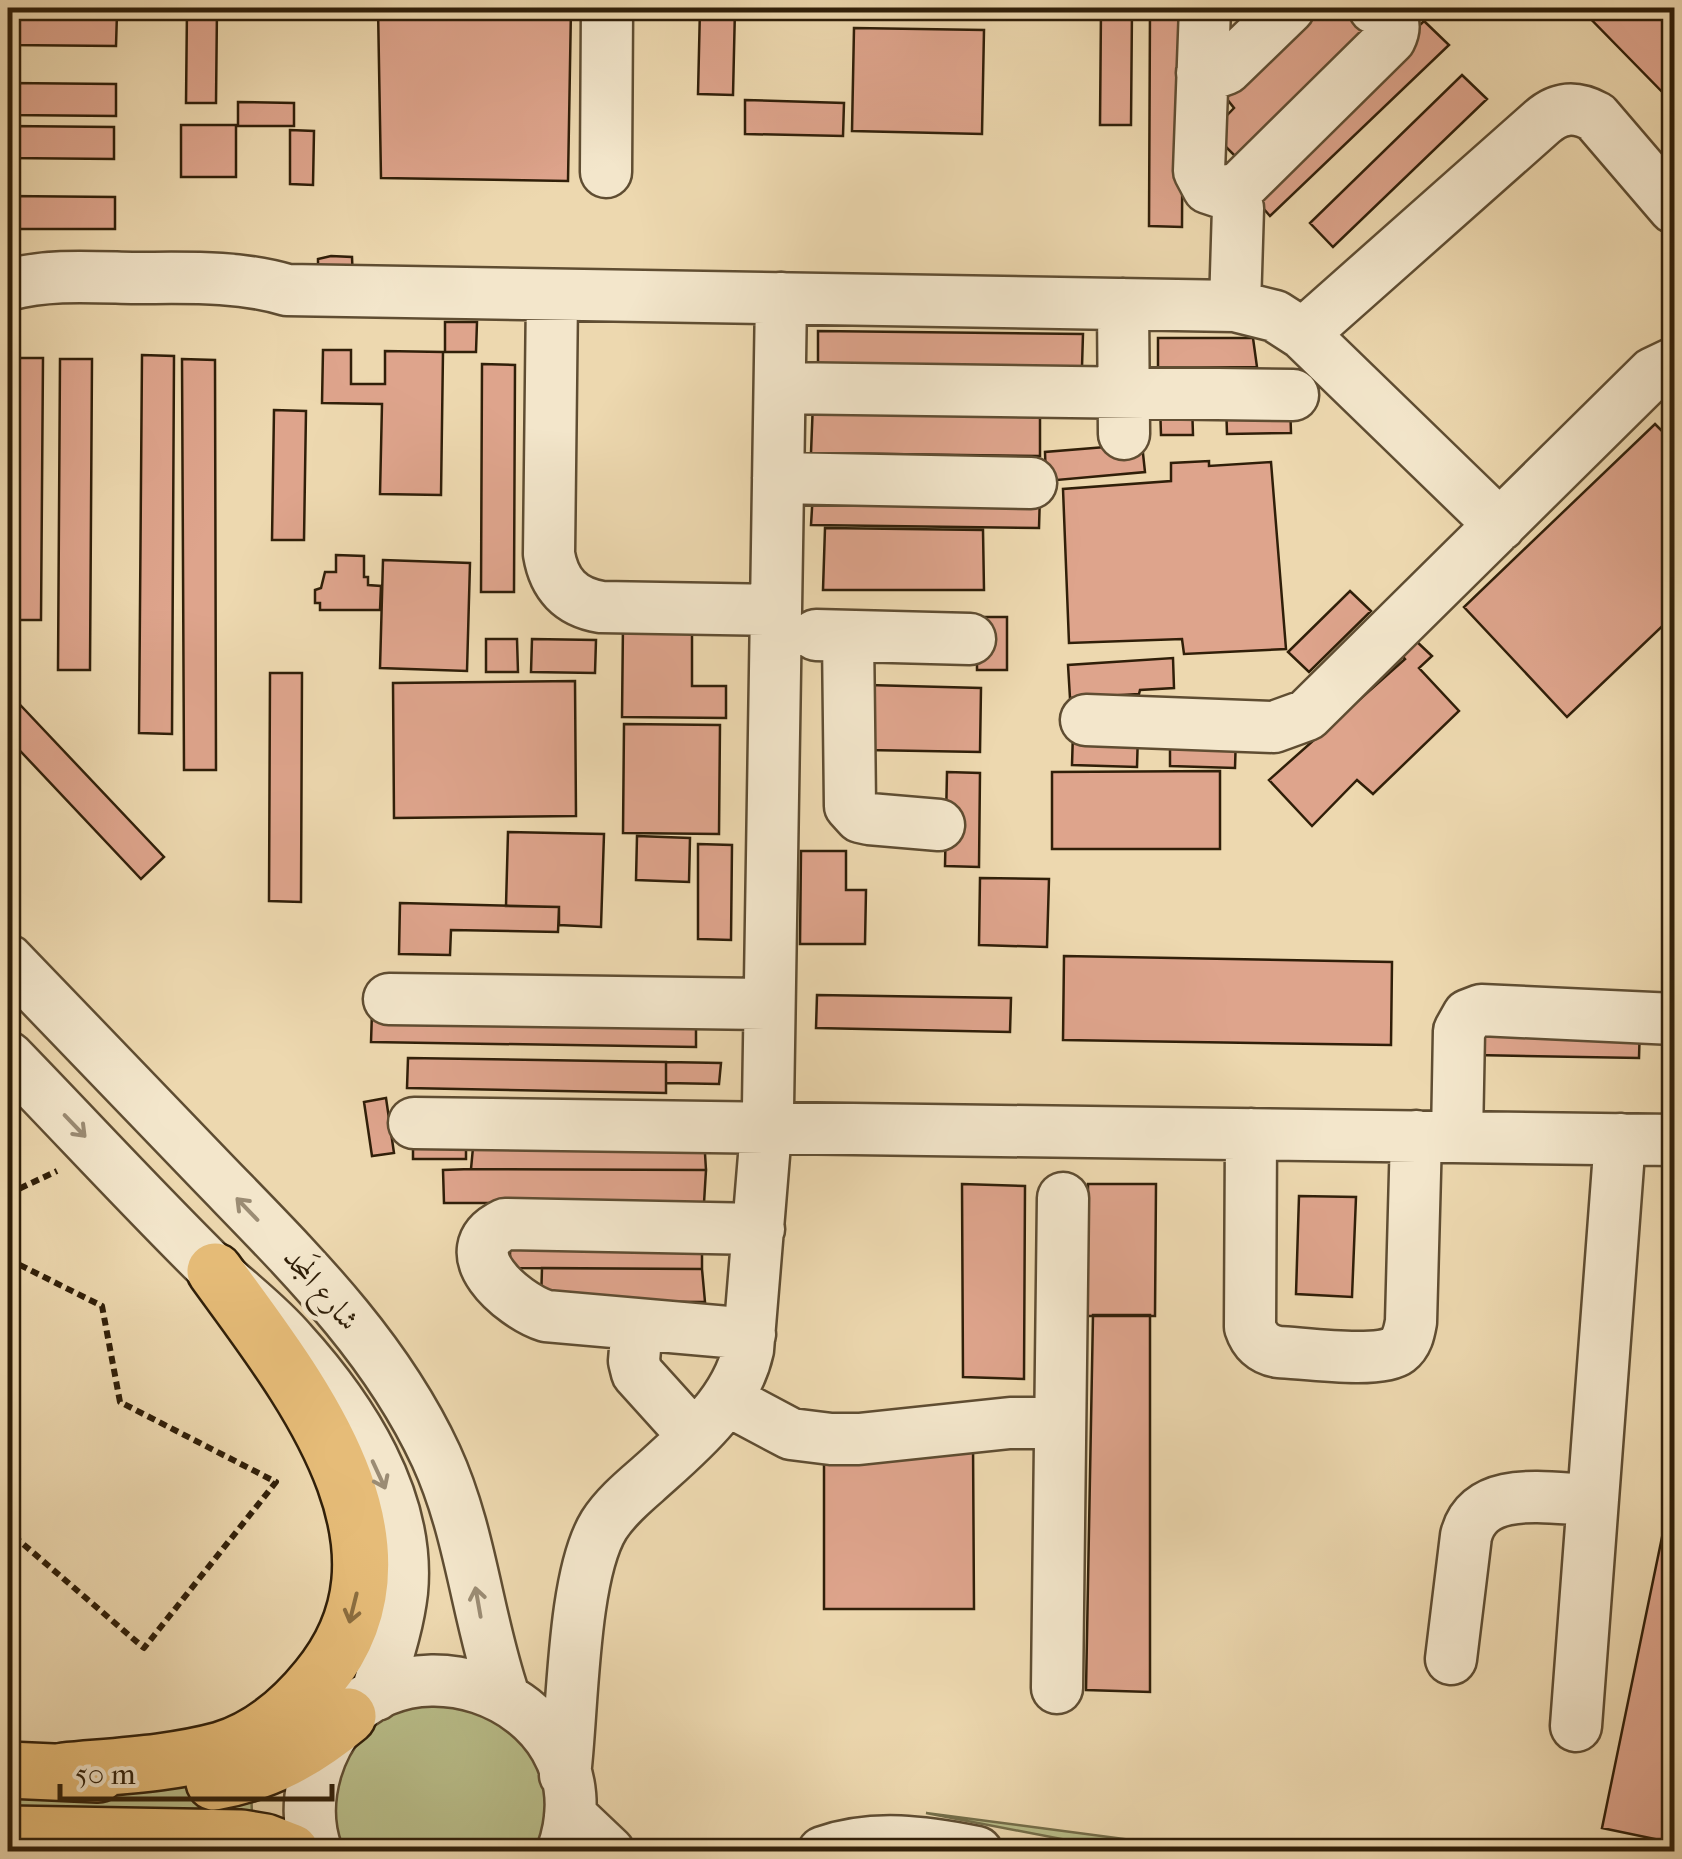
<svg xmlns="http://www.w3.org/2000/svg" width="1682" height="1859" font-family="'IM FELL French Canon',Amiri,serif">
<rect width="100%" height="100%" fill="#edd8af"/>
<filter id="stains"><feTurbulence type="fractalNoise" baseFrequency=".002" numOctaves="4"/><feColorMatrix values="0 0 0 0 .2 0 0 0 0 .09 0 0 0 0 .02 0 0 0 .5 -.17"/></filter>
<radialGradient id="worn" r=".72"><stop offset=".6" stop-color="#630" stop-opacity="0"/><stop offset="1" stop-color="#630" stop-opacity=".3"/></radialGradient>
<path fill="#b9be8a" stroke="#746e4a" stroke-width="2.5" d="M454,1702C472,1710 496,1717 511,1729C546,1755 555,1814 536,1851H343C323,1803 343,1735 393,1712C413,1703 433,1703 454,1702Z
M8,1781L251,1787L252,1815L8,1810Z
M926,1813L1215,1851H1124Z"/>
<path fill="#dea48c" stroke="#301f09" stroke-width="2.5" d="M187,8H217L216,103H186Z
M378,8H571L568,181L381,178Z
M700,8H735L733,95L698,94Z
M1101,8H1132L1131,125H1100Z
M1150,8H1183L1182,227L1149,226Z
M1293,8H1321L1330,18L1343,8L1364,31L1235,156L1211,132L1234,108L1215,84Z
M1580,8H1674V104Z
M8,12L117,13L116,46L8,45Z
M1424,21L1449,45L1270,216L1248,191Z
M854,28L984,30L982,134L852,131Z
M1462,75L1487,99L1333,247L1310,223Z
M8,83L116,84V116L8,115Z
M745,100L844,103L843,136L745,134Z
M238,102L294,103V126H238Z
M181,125H236V177H181Z
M8,126L114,127V159L8,158Z
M290,130L314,131L313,185L290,184Z
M8,196L115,197V229H8Z
M331,256L352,257L354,306H318V259Z
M445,322H477L476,352H445Z
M818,331L1083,334L1082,367L818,364Z
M1158,338H1253L1257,367L1158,368Z
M323,350H351V384H385V351L443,352L441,495L380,494L382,404L322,403Z
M142,355L174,356L172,734L139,733Z
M11,358H43L41,620H9Z
M60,359H92L90,670H58Z
M182,359L215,360L216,770H184Z
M482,364L515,365L514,592H481Z
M813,402L1040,403V456L811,453Z
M1290,402L1291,433L1227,434L1226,403Z
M1160,404H1192L1193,435H1161Z
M274,410L306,411L304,540H272Z
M1655,424L1674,443V615L1567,717L1464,607Z
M1142,444L1145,472L1046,481L1045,452Z
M1209,461V466L1271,462L1286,649L1184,654L1182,639L1069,643L1063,489L1171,481V463Z
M813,492L1040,494L1039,528L811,525Z
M825,528L983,530L984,590H823Z
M336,555L364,556V577H368V585L381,586L380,610H320V603H315V590L321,588L325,572H336Z
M383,560L470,563L467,671L380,668Z
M1350,591L1371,611L1309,672L1288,652Z
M977,617H1007V670H977Z
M623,624L692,625V686H726V718L622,717Z
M486,639H517L518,672H486Z
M532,639L596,640L595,673L531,672Z
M1414,639L1432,656L1419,668L1459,711L1373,794L1357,780L1312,826L1269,780L1405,659L1400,653Z
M1173,658L1174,688L1140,690L1139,694L1070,698L1068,665Z
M270,673H302L301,902L269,901Z
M575,681L576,816L394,818L393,683Z
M868,685L981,688L980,752L867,750Z
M8,692L164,857L141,879L8,738Z
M624,724L720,725L719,834L623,833Z
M1073,732L1138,734L1137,767L1072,765Z
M1170,733L1236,735L1235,768L1170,766Z
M1220,771V849H1052V772Z
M947,772L980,773L979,867L945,866Z
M508,832L604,834L601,927L559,925V907L506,906Z
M637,836L690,838L689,882L636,880Z
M698,844L732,845L731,940L698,939Z
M801,851H846V890H866L865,944H800Z
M980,878L1049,879L1047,947L979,945Z
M400,903L559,907L558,932L451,930L450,955L399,954Z
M1064,956L1392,962L1391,1045L1063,1040Z
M817,995L1011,998L1010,1032L816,1028Z
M372,1012L696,1013V1047L371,1042Z
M1476,1022L1640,1024L1639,1058L1475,1055Z
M408,1058L666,1062V1093L407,1088Z
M666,1062L721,1063L719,1084L666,1083Z
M386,1098L394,1153L372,1156L364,1102Z
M474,1137H704L706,1170L471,1169Z
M413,1138H466V1159H413Z
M471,1169L706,1170L704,1203H444L443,1170Z
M962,1184L1025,1186L1024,1379L963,1377Z
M1088,1184H1156L1155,1316H1087Z
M1299,1196L1356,1197L1352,1297L1296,1294Z
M510,1235L702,1236V1269L510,1268Z
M542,1268L702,1269L705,1302L541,1301Z
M1093,1315H1150V1692L1086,1690Z
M973,1441L974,1609H824V1442Z
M1674,1479V1843L1602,1828Z"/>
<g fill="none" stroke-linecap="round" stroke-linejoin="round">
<defs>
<path id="minor" d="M1205,8L1199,171L1208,188L1220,192L1239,188L1390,39C1399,21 1389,14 1374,8
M1202,73H1215L1226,69L1289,8
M606,172L607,8
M1233,191L1238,208L1235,306
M8,285C48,274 90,277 132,278C184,278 236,275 287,290L1235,306L1275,316L1303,334L1500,525
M552,295L549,554C554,584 570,602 601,607L776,610
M1123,304L1124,434
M1303,334L1542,122C1559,107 1576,106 1596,117L1674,208
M780,388L1293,395
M778,478L1031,483
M816,635L970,639
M848,636L850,806L860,817L869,819L939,825
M1086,720L1274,727L1307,715L1653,373L1674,363
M8,960C76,1031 144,1102 212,1172C297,1260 384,1344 436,1456C471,1532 477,1617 504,1696
M389,999L769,1004
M8,1057C76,1127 143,1200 213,1269C239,1294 268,1315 291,1342C351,1408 411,1499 402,1592C398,1627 386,1661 376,1695
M414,1123L1674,1140
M1251,1134L1250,1327C1255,1342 1263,1349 1278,1352C1303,1353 1380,1364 1398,1350C1407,1343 1409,1333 1411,1322L1416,1136
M1457,1137L1459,1031L1468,1015L1481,1010L1674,1019
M637,1325L634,1361L637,1373L693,1435
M750,1334L546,1316C512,1305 449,1251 505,1224L759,1229
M727,1400L791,1434L831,1439H859L1010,1423H1060
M1451,1659L1466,1536C1479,1483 1550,1499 1593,1500
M1057,1688L1063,1198
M1576,1726L1620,1139
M565,1775C573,1711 572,1577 604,1525C615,1508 631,1494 646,1481C687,1444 736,1405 748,1350L768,1107L781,298
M570,1815L609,1852
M317,1852C307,1825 308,1797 316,1770C367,1605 620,1689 562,1852
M823,1852C875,1834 925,1842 977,1852"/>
<path id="highway" d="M8,1770L98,1774
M63,1771C115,1766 170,1764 221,1750C260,1738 293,1710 318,1679C430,1544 295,1382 215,1271
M214,1782C268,1772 306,1751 348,1716
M8,1834L241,1838L265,1842L291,1852"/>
</defs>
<use href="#minor" stroke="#5f4d32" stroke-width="55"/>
<use href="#highway" stroke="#301f09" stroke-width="60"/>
<path stroke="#301f09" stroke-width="6" stroke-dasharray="8 5" stroke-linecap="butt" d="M8,1194L57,1171
M8,1259L102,1306L120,1402L276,1482L144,1648L8,1531"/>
<use href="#minor" stroke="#f3e6cb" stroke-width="50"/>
<use href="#highway" stroke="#e6bc78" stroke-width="55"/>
</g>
<defs><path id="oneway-shaft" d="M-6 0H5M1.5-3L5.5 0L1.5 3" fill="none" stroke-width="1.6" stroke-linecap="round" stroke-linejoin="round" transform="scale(2.5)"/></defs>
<g stroke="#9b8c74">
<use href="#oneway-shaft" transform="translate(75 1126) rotate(46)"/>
<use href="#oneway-shaft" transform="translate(247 1209) rotate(-134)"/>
<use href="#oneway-shaft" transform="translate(379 1475) rotate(65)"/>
<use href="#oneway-shaft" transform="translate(478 1602) rotate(-100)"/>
</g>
<use stroke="#8b6e40" href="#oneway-shaft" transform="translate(353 1608) rotate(104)"/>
<g text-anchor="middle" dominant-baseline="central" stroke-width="9" stroke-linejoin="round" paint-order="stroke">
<g font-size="30" fill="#301f09" stroke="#f3e6cb">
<text transform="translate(321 1289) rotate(49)">شارع المَجد</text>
</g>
</g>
<rect width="1682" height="1859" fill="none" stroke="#edd8af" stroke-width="40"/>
<rect x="10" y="10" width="1662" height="1839" fill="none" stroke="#301f09" stroke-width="5"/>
<rect x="20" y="20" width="1642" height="1819" fill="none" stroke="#301f09" stroke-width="2.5"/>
<path d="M60 1784v15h272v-15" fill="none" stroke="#301f09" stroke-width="5"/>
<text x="75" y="1784" font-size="30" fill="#301f09" stroke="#f3e6cb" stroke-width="8" paint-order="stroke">50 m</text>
<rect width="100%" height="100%" filter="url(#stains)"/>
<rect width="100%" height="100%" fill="url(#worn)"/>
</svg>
